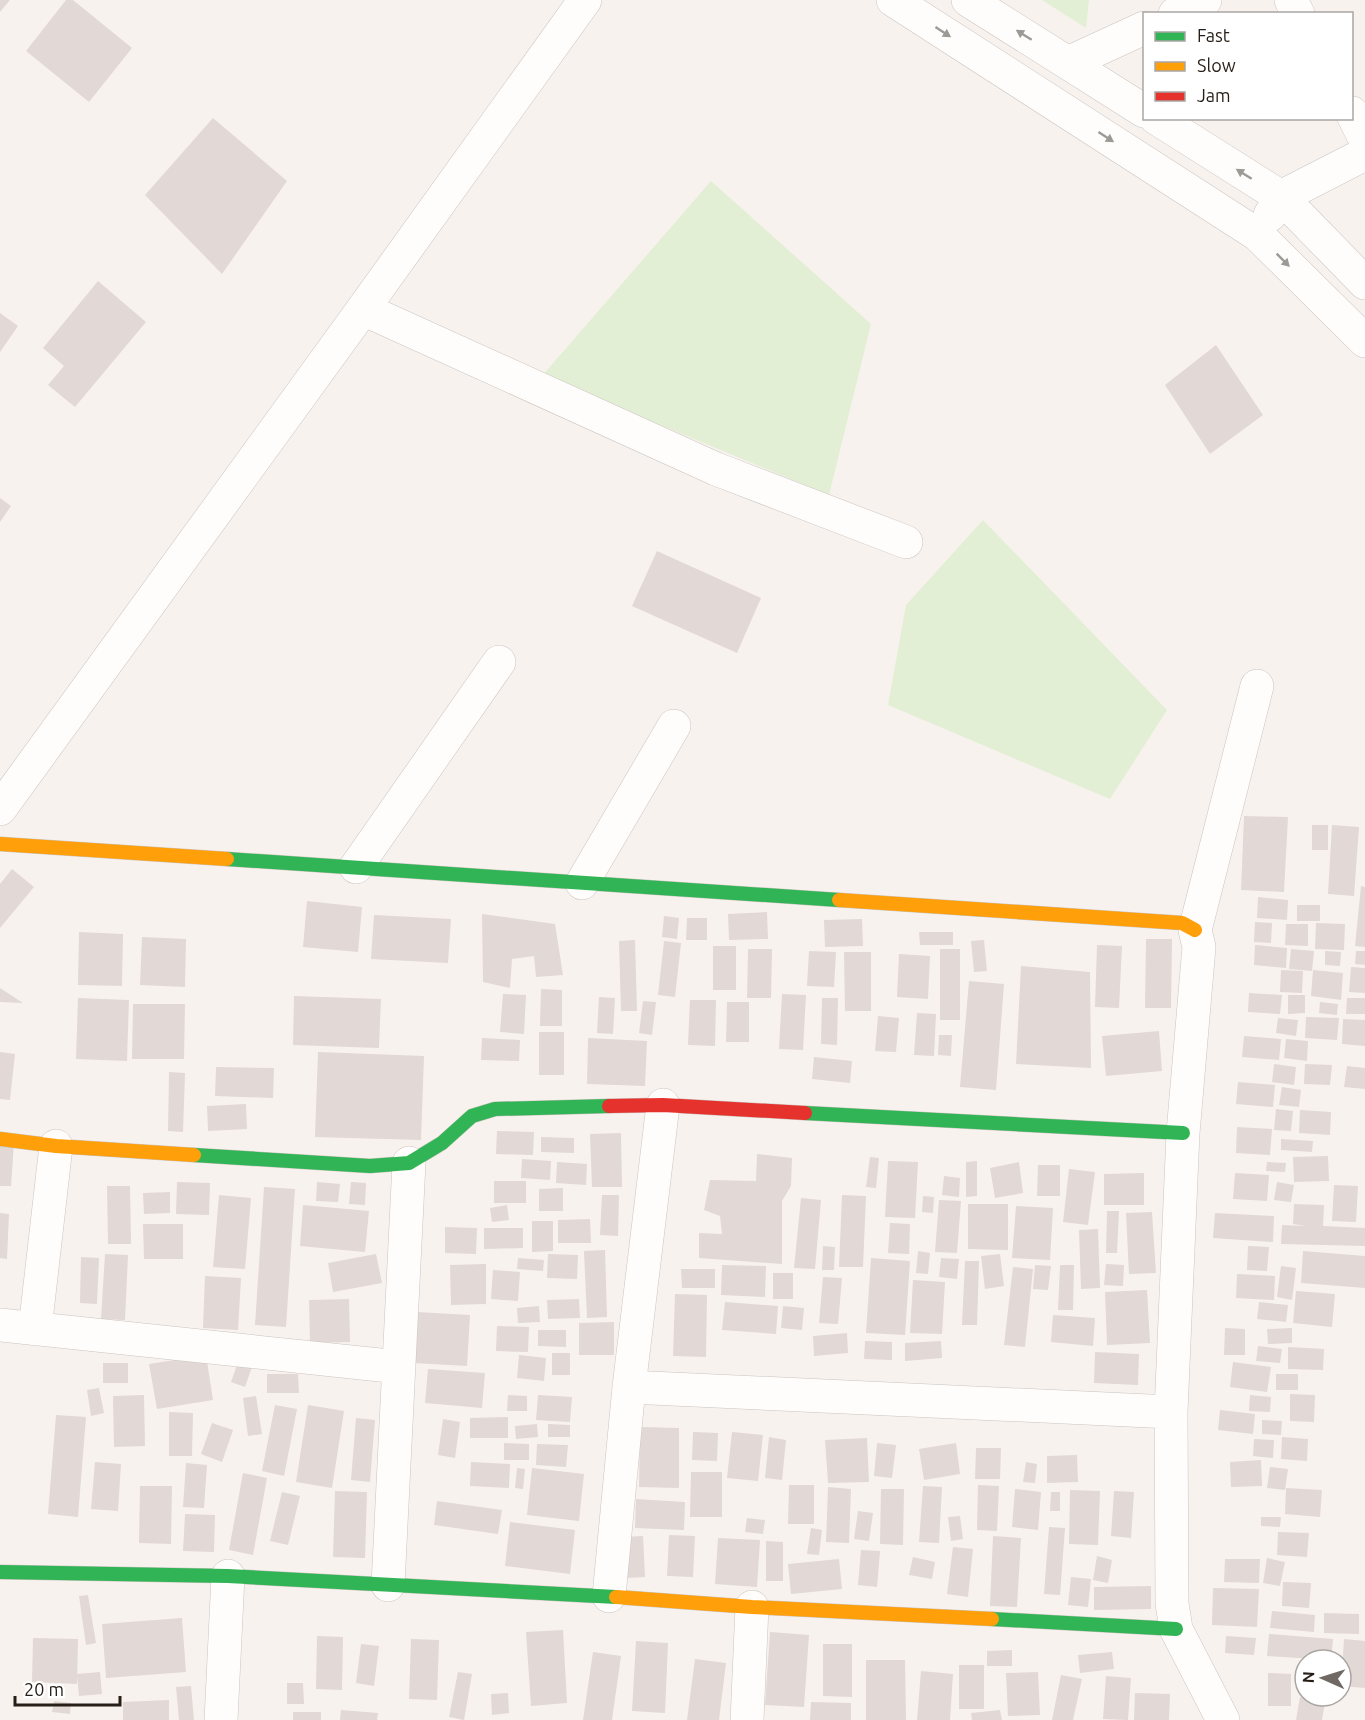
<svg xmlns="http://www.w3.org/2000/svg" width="1365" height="1720" font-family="Ubuntu,sans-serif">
<rect width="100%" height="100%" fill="#f8f2ee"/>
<path fill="#e2efd4" d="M1042,0H1089L1086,28Z
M711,181L871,324L829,495L542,376Z
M983,520L1167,710L1110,799L888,705L906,605Z"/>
<path fill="#e2d8d5" d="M0,0H10L0,12Z
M66,0H73L132,48L89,102L26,51Z
M213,118L287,181L222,274L145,195Z
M98,281L146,322L75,407L48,385L64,366L43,348Z
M0,313L18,326L0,352Z
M1216,345L1263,415L1210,454L1165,385Z
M0,498L11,506L0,522Z
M657,551L761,598L737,653L632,606Z
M1244,816L1288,817L1284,892L1241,890Z
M1312,825H1328V850H1312Z
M1332,825L1359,827L1354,896L1328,894Z
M12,869L34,887L0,928V884Z
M1361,886L1365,887V947L1355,946Z
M1258,897L1288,900L1287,920L1257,918Z
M307,901L362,907L358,952L303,947Z
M1297,905H1320V921H1297Z
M767,912L768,939L729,940L728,914Z
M482,914L555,924L563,975L536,977L534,956L512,959L510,988L483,982Z
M374,915L451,919L448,963L371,959Z
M664,916L679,918L677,939L662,937Z
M687,918H707V940H686Z
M862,919L863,946L825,947L824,920Z
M1255,922L1272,923L1271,943L1254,942Z
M1316,923L1345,924L1344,950L1315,949Z
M1286,924H1308V946L1285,945Z
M79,932L123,934L122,986L78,985Z
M919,932H953V945H920Z
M142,937L186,939L185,987L140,985Z
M1146,939H1172L1171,1008H1145Z
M635,940L637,1011H621L619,941Z
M984,940L987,971L974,972L971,941Z
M664,941L681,943L675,997L658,995Z
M1097,945L1122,946L1119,1008L1095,1007Z
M1255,945L1287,948L1286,968L1254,965Z
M713,946H736V990H713Z
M748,949H772L771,998H747Z
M940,949H960V1020H940Z
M1291,949L1314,951L1312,971L1289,969Z
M809,951L836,952L834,987L807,986Z
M1325,951L1341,952L1340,966L1325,965Z
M1356,951H1365V965L1355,964Z
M844,952H871V1011H845Z
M899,954L930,956L928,999L897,997Z
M1021,966L1090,972L1091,1068L1016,1064Z
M1351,967L1365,968V993L1349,992Z
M1281,970L1303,971L1302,993L1280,992Z
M1313,970L1343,973L1341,1000L1311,996Z
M969,981L1004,984L996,1090L960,1087Z
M0,988L23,1003L0,1002Z
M541,989L562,990V1026H540Z
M1249,993L1282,995L1280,1014L1248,1012Z
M503,994L526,995L524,1034L500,1032Z
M782,994L806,995L803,1050L779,1049Z
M1288,995H1305V1013L1288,1014Z
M294,996L381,999L379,1048L293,1045Z
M599,997L615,998L613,1034L597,1033Z
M78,998L129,1000L127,1061L76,1059Z
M822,998H838L837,1045L821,1044Z
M1347,998H1365V1014H1346Z
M690,1000H716L715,1046L688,1045Z
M643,1001L656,1002L652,1035L639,1033Z
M727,1002H749V1042H726Z
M1320,1002L1338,1004L1337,1015L1319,1013Z
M133,1004H185L184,1059H132Z
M917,1013L936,1014L934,1056L914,1055Z
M878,1016L899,1018L896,1052L875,1051Z
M1306,1017L1339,1018L1337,1040L1305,1038Z
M1278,1018L1298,1020L1296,1036L1276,1033Z
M1343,1019L1365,1020V1046L1342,1044Z
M1159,1031L1162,1071L1106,1076L1102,1036Z
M539,1032H564V1075H539Z
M939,1035H952L951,1056L938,1055Z
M1244,1036L1281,1039L1279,1060L1242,1057Z
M482,1038L520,1040L519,1061L481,1060Z
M588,1038L647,1041L645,1086L587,1084Z
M1286,1039L1308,1041L1307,1061L1284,1058Z
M0,1052L15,1054L10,1100L0,1099Z
M318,1052L424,1056L421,1140L315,1137Z
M814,1057L852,1061L850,1083L812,1079Z
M1274,1064L1296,1067L1294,1085L1272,1082Z
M1305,1064L1332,1065L1330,1085L1304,1084Z
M1347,1066L1365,1068V1089L1344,1087Z
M216,1067L274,1068L273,1098L215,1096Z
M169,1072L185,1073L183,1132L168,1131Z
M1238,1082L1275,1085L1273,1107L1236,1104Z
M1282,1087L1301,1090L1299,1107L1279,1105Z
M246,1104L247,1129L208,1131L207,1106Z
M1276,1109L1293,1111L1291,1131L1274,1130Z
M1300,1110L1331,1112L1330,1135L1299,1133Z
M1237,1127L1272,1129L1270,1155L1236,1153Z
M497,1131L534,1132L533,1155L496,1154Z
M621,1133L622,1187H592L590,1134Z
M541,1137L574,1138V1153L541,1152Z
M1281,1139L1313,1141L1312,1152L1281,1150Z
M0,1142L14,1143L11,1186H0Z
M757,1154L792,1158L791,1186L782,1201V1264L699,1258V1233L722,1234L720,1216L704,1210L710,1180L756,1181Z
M1328,1156L1329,1181L1294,1182L1293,1157Z
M870,1157L879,1158L876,1188L866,1187Z
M522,1159L551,1161L550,1180L521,1178Z
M888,1161L918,1162L915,1218L885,1217Z
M977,1161V1196L966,1197V1162Z
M557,1162L587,1164L586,1185L556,1183Z
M1019,1162L1023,1193L995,1198L990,1168Z
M1267,1162L1286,1163L1285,1172L1266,1171Z
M1038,1165H1060V1196H1037Z
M1069,1169L1095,1172L1088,1225L1063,1222Z
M1144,1173V1205H1104V1174Z
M1235,1173L1269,1175L1267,1201L1233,1199Z
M944,1176L960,1178L959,1197L942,1195Z
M494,1181H526V1203H494Z
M177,1182L210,1183L209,1215L176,1214Z
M317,1182L340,1184L338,1202L316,1201Z
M351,1182L366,1183L365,1205L349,1204Z
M1277,1182L1294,1185L1291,1202L1274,1200Z
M1334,1185L1358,1186L1356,1222L1332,1221Z
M107,1186H130L131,1244H108Z
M264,1187L295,1189L286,1327L255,1325Z
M563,1188V1211H539V1189Z
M170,1192V1213L144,1214L143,1193Z
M219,1195L251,1198L245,1269L213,1267Z
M602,1195H619L618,1236L600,1235Z
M842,1195L866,1196L863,1267H839Z
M923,1196L934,1197L933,1213L922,1212Z
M801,1198L821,1200L815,1269L794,1268Z
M939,1200L961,1201L957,1253L935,1252Z
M968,1204H1008V1250L968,1249Z
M1294,1204L1324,1205L1323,1226L1365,1228V1246L1281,1244L1282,1225L1306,1226L1293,1224Z
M303,1205L369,1211L365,1252L300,1246Z
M507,1205L509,1220L492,1222L490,1208Z
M1016,1206L1053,1208L1050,1260L1012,1258Z
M1107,1211H1119L1117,1253H1106Z
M1152,1212L1156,1273L1129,1274L1126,1213Z
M0,1213L9,1214L7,1259L0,1258Z
M1215,1213L1274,1216L1273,1242L1213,1238Z
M590,1219L591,1243H558V1220Z
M532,1221H553V1251L532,1252Z
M890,1223L910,1224L909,1254L888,1253Z
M143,1224H183V1259H144Z
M445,1227L477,1228L476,1254L445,1253Z
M484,1228H523V1248L484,1249Z
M1098,1229L1100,1288L1081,1289L1079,1230Z
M823,1246L835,1247L834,1270H822Z
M1248,1246L1269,1247L1267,1271L1247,1270Z
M605,1250L607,1317L587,1318L584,1251Z
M918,1251L930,1253L928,1274L916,1273Z
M1303,1251L1365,1256V1288L1301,1283Z
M105,1254L128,1255L125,1320L101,1319Z
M376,1254L382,1283L333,1292L328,1263Z
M548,1254L578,1255L577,1279L547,1278Z
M1000,1254L1004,1286L985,1289L981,1256Z
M81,1257L99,1258L97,1304L80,1303Z
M518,1258L544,1260L543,1271L517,1269Z
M871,1258L910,1261L905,1335L866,1333Z
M941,1258L959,1259L957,1279L939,1277Z
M965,1261H979L977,1325H962Z
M486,1264V1304L451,1305L450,1265Z
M1106,1264L1124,1265L1123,1286L1104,1285Z
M722,1265L766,1266L765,1297L721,1295Z
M1035,1265L1051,1266L1048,1290L1033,1289Z
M1060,1265H1074L1073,1310H1058Z
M1281,1266L1296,1268L1292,1300L1277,1297Z
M1013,1267L1033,1269L1025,1347L1004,1345Z
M681,1269H715V1288H682Z
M493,1270L520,1272L518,1301L491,1299Z
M773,1273H793V1299H773Z
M1237,1274L1275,1276L1274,1300L1236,1298Z
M205,1276L241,1278L238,1330L203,1328Z
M823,1277L842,1278L838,1324L819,1323Z
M913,1280L945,1282L942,1334L910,1333Z
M1147,1290L1150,1343L1107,1345L1105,1292Z
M1296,1291L1335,1294L1332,1327L1293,1323Z
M675,1294L707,1295L706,1357L673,1356Z
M349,1299L350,1342L310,1343L309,1300Z
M579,1299L580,1318L548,1319L547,1300Z
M725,1302L778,1306L776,1334L722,1330Z
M1259,1302L1288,1305L1286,1322L1257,1319Z
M539,1306L540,1322L518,1323L517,1308Z
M783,1306L804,1308L802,1330L781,1328Z
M417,1312L470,1315L467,1366L413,1363Z
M1053,1315L1095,1318L1093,1346L1051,1342Z
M614,1322V1355H579V1323Z
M497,1326L529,1327L528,1352L496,1351Z
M1225,1328L1245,1329V1355H1224Z
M1292,1328V1343L1268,1344L1267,1329Z
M538,1330H566V1347L538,1346Z
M847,1333L848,1353L814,1356L813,1336Z
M865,1341L892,1342V1360L864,1359Z
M941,1341L942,1358L905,1361V1343Z
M1258,1346L1282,1349L1280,1363L1256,1361Z
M1288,1347L1324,1349L1323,1370L1288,1369Z
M1095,1352L1139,1354L1138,1385L1094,1383Z
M552,1353H570V1375H552Z
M206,1355L213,1400L157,1409L149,1364Z
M519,1355L546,1358L544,1381L517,1378Z
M238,1362L252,1367L245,1387L231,1382Z
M1233,1362L1271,1367L1267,1392L1230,1387Z
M103,1363H128V1383H103Z
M428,1369L485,1373L482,1408L425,1403Z
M267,1374H298L299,1393H267Z
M1276,1374H1298V1390H1276Z
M99,1388L104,1413L91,1416L87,1390Z
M1290,1394L1315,1395L1314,1422L1290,1421Z
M144,1395L145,1446L114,1447L113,1396Z
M508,1395L527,1396V1411H507Z
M538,1395L572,1397L570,1422L536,1420Z
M1250,1395L1271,1397L1270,1412L1249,1411Z
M256,1396L262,1434L248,1436L243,1398Z
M275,1405L297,1409L284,1476L262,1471Z
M308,1405L344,1411L332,1488L296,1482Z
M1220,1410L1255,1414L1253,1434L1218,1430Z
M169,1412L193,1413L192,1456H169Z
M56,1415L86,1417L78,1517L48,1514Z
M508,1417V1438H470V1418Z
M356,1418L375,1420L370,1482L351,1480Z
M443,1419L460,1422L455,1458L438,1455Z
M1262,1420L1282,1421L1281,1435L1262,1434Z
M212,1423L233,1430L222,1462L201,1454Z
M537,1424L538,1437L516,1439L515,1426Z
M548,1424L570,1425V1437H548Z
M640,1427L679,1428V1488L639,1487Z
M693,1432L718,1433L717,1461L692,1460Z
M732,1432L763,1435L758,1481L727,1478Z
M769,1437L786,1440L782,1480L765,1478Z
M1282,1437L1308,1439L1307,1461L1281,1459Z
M867,1438L869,1482L828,1483L825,1440Z
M1254,1439L1274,1440L1273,1458L1253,1456Z
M504,1443L529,1444V1460H504Z
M877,1443L896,1445L892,1478L874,1476Z
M956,1443L960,1474L924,1480L919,1449Z
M537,1444L568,1445L566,1467L536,1465Z
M976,1448H1001L1000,1479H975Z
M1077,1455L1078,1482L1047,1483V1456Z
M1261,1460L1262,1486L1231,1487L1230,1462Z
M95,1462L121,1464L118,1511L91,1509Z
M471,1462L510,1464L509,1488L470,1486Z
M1026,1462L1037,1464L1035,1483L1023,1482Z
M186,1463L207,1465L204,1508L183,1507Z
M1270,1467L1288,1469L1285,1490L1267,1488Z
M517,1468L525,1469L523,1489L515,1488Z
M532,1468L584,1474L579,1521L527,1515Z
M691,1472H722V1517H690Z
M243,1473L267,1478L253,1555L229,1550Z
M789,1485H814V1524H788Z
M978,1485L999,1486L997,1531L977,1530Z
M140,1486H172L171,1544L139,1543Z
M923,1486L942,1487L939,1543L919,1542Z
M828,1487L851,1489L849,1543L826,1542Z
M1286,1488L1322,1490L1320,1517L1285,1514Z
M881,1489H904L903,1545L880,1544Z
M1015,1489L1041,1492L1038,1530L1012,1527Z
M1070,1490L1100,1491L1098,1545L1069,1544Z
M335,1491L367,1492L365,1558L333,1557Z
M1114,1491L1134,1492L1131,1538L1111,1536Z
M282,1492L300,1496L288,1545L270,1541Z
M1051,1492H1060V1511H1050Z
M636,1499L685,1502L684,1530L635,1528Z
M437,1501L502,1510L498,1534L434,1525Z
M858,1511L873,1513L869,1541L854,1539Z
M185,1514L215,1515L214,1552L183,1551Z
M960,1516L963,1539L951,1541L948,1517Z
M1261,1517H1281L1280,1527L1261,1526Z
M747,1518L765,1520L763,1534L745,1532Z
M510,1522L575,1530L570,1574L505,1566Z
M1049,1527L1065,1528L1060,1595L1044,1594Z
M811,1528L822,1530L819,1555L807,1554Z
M1278,1532L1309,1533L1307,1557L1277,1555Z
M669,1535L695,1536L693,1577L667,1576Z
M643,1536L645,1577L625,1578L623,1537Z
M993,1536L1021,1538L1017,1607L990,1606Z
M718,1538L760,1540L757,1587L715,1584Z
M766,1541L783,1542V1581H766Z
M953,1547L973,1549L968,1597L947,1594Z
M861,1550L880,1551L877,1587L858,1585Z
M1097,1556L1112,1560L1108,1583L1093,1580Z
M913,1557L935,1562L932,1579L909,1575Z
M1267,1558L1285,1562L1280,1586L1263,1583Z
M839,1559L842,1589L791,1594L788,1564Z
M1225,1559H1260L1259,1583L1224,1582Z
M1071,1577L1091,1579L1088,1607L1068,1605Z
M1283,1582L1311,1583L1309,1608L1282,1606Z
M1151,1586V1609L1094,1610V1587Z
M1213,1588L1259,1589L1257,1627L1212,1625Z
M88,1595L96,1643L86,1645L79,1596Z
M1272,1611L1315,1615L1314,1632L1270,1628Z
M1324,1613L1359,1614V1634L1324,1633Z
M182,1618L186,1672L106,1678L102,1624Z
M563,1630L567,1703L531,1706L526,1632Z
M770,1632L809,1635L804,1707L765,1705Z
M1269,1634L1333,1639L1331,1660L1267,1656Z
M317,1636L343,1637L342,1690L316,1689Z
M1226,1636L1256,1638L1254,1655L1225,1653Z
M33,1638L78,1639L77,1684L32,1682Z
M411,1639L439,1640L437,1700L409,1699Z
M1344,1639L1365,1641V1688L1341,1686Z
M636,1641L668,1643L665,1713L632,1711Z
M361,1644L379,1646L374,1686L356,1683Z
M823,1644H852V1697L823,1696Z
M1012,1650V1666H987V1651Z
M593,1652L621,1656L612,1720H583Z
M1112,1652L1114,1669L1080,1673L1078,1655Z
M695,1659L726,1663L719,1720H687Z
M866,1660H905L906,1720H866Z
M1300,1662L1305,1663V1689H1297Z
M959,1665H984V1709H959Z
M921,1671L953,1674L950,1720H917Z
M100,1672L102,1694L79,1696L77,1674Z
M458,1672L472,1674L464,1720L449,1717Z
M1038,1672L1040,1715L1008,1716L1006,1673Z
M1268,1673L1291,1674V1706H1268Z
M1061,1675L1082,1679L1073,1720H1052Z
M1106,1676L1131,1678L1128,1720L1103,1719Z
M287,1683H303L304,1704H287Z
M191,1686L194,1720H179L176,1687Z
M508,1693L509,1713L492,1715L491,1694Z
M1135,1693L1170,1694L1169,1720H1134Z
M1300,1697L1325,1702L1322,1720H1296Z
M169,1700V1720H123V1702Z
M54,1701L71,1703L70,1714L52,1712Z
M811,1702L851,1703V1720H810Z
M341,1710L378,1713L377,1720H340Z
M1000,1710L1002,1720H972L971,1713Z
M293,1712H321V1720H293Z"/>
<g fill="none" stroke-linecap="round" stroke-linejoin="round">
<defs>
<path id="street" d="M893,0L1258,235L1365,341
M968,0L1144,111
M1291,0L1298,14
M1175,14L1205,0
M1068,63L1144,28
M1352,113L1365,139
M1156,118L1281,197L1365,283
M1270,215L1281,197L1365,154
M363,309L716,469L906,542
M0,809L363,309L585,0
M356,867L499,662
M582,883L674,726
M0,1325L399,1367
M35,1329L56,1146
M629,1387L1171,1412
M388,1585L409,1163
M609,1596L629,1387L663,1105
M221,1720L228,1576
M747,1720L752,1607
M1223,1720L1176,1629L1172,1603L1171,1412L1183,1133L1199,947L1195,930L1257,686"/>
<path id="fast" d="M227,859L839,900
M805,1113L1183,1133
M194,1155L370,1166L409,1163L442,1143L472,1116L495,1109L609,1106
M0,1572L228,1576L616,1597
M992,1619L1176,1629"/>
<path id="slow" d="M0,844L227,859
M839,900L1182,923L1195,930
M0,1139L56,1146L194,1155
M616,1597L752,1607L992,1619"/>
<path id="jam" d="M609,1106L663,1105L805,1113"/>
</defs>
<use href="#street" stroke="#cbc4bf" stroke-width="34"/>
<use href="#fast" stroke="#cbc4bf" stroke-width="15"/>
<use href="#slow" stroke="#cbc4bf" stroke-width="15"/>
<use href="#jam" stroke="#cbc4bf" stroke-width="15"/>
<use href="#street" stroke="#fefdfc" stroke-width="33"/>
<use href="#fast" stroke="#30b455" stroke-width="14"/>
<use href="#slow" stroke="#ff9f0a" stroke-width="14"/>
<use href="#jam" stroke="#e5322d" stroke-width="14"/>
</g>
<defs><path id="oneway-solid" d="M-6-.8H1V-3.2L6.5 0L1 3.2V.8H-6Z" transform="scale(1.5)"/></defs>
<g fill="#9d9995">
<use href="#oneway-solid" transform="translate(943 32) rotate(33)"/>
<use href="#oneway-solid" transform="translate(1024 35) rotate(-148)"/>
<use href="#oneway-solid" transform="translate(1106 137) rotate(33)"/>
<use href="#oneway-solid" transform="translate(1244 174) rotate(-148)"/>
<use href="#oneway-solid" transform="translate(1283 260) rotate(45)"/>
</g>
<rect x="1143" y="12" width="210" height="108" fill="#ffffff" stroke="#a9a5a2" stroke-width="1.5"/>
<rect x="1155" y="32" width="30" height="9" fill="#30b455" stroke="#a9a5a2" stroke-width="1.5"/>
<text x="1197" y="42" font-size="18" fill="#271e17">Fast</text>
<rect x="1155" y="62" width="30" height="9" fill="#ff9f0a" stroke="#a9a5a2" stroke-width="1.5"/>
<text x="1197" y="72" font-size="18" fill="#271e17">Slow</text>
<rect x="1155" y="92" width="30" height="9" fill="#e5322d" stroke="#a9a5a2" stroke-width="1.5"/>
<text x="1197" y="102" font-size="18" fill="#271e17">Jam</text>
<g transform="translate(1323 1678) rotate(273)"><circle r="28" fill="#ffffff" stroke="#a9a5a2" stroke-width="1.5"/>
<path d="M0-4.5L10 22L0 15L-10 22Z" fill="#706862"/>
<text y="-9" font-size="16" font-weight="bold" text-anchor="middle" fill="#271e17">N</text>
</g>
<path d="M15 1696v9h105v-9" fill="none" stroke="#271e17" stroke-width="3"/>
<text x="24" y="1696" font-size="18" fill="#271e17" stroke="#ffffff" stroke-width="4.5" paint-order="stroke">20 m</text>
</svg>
